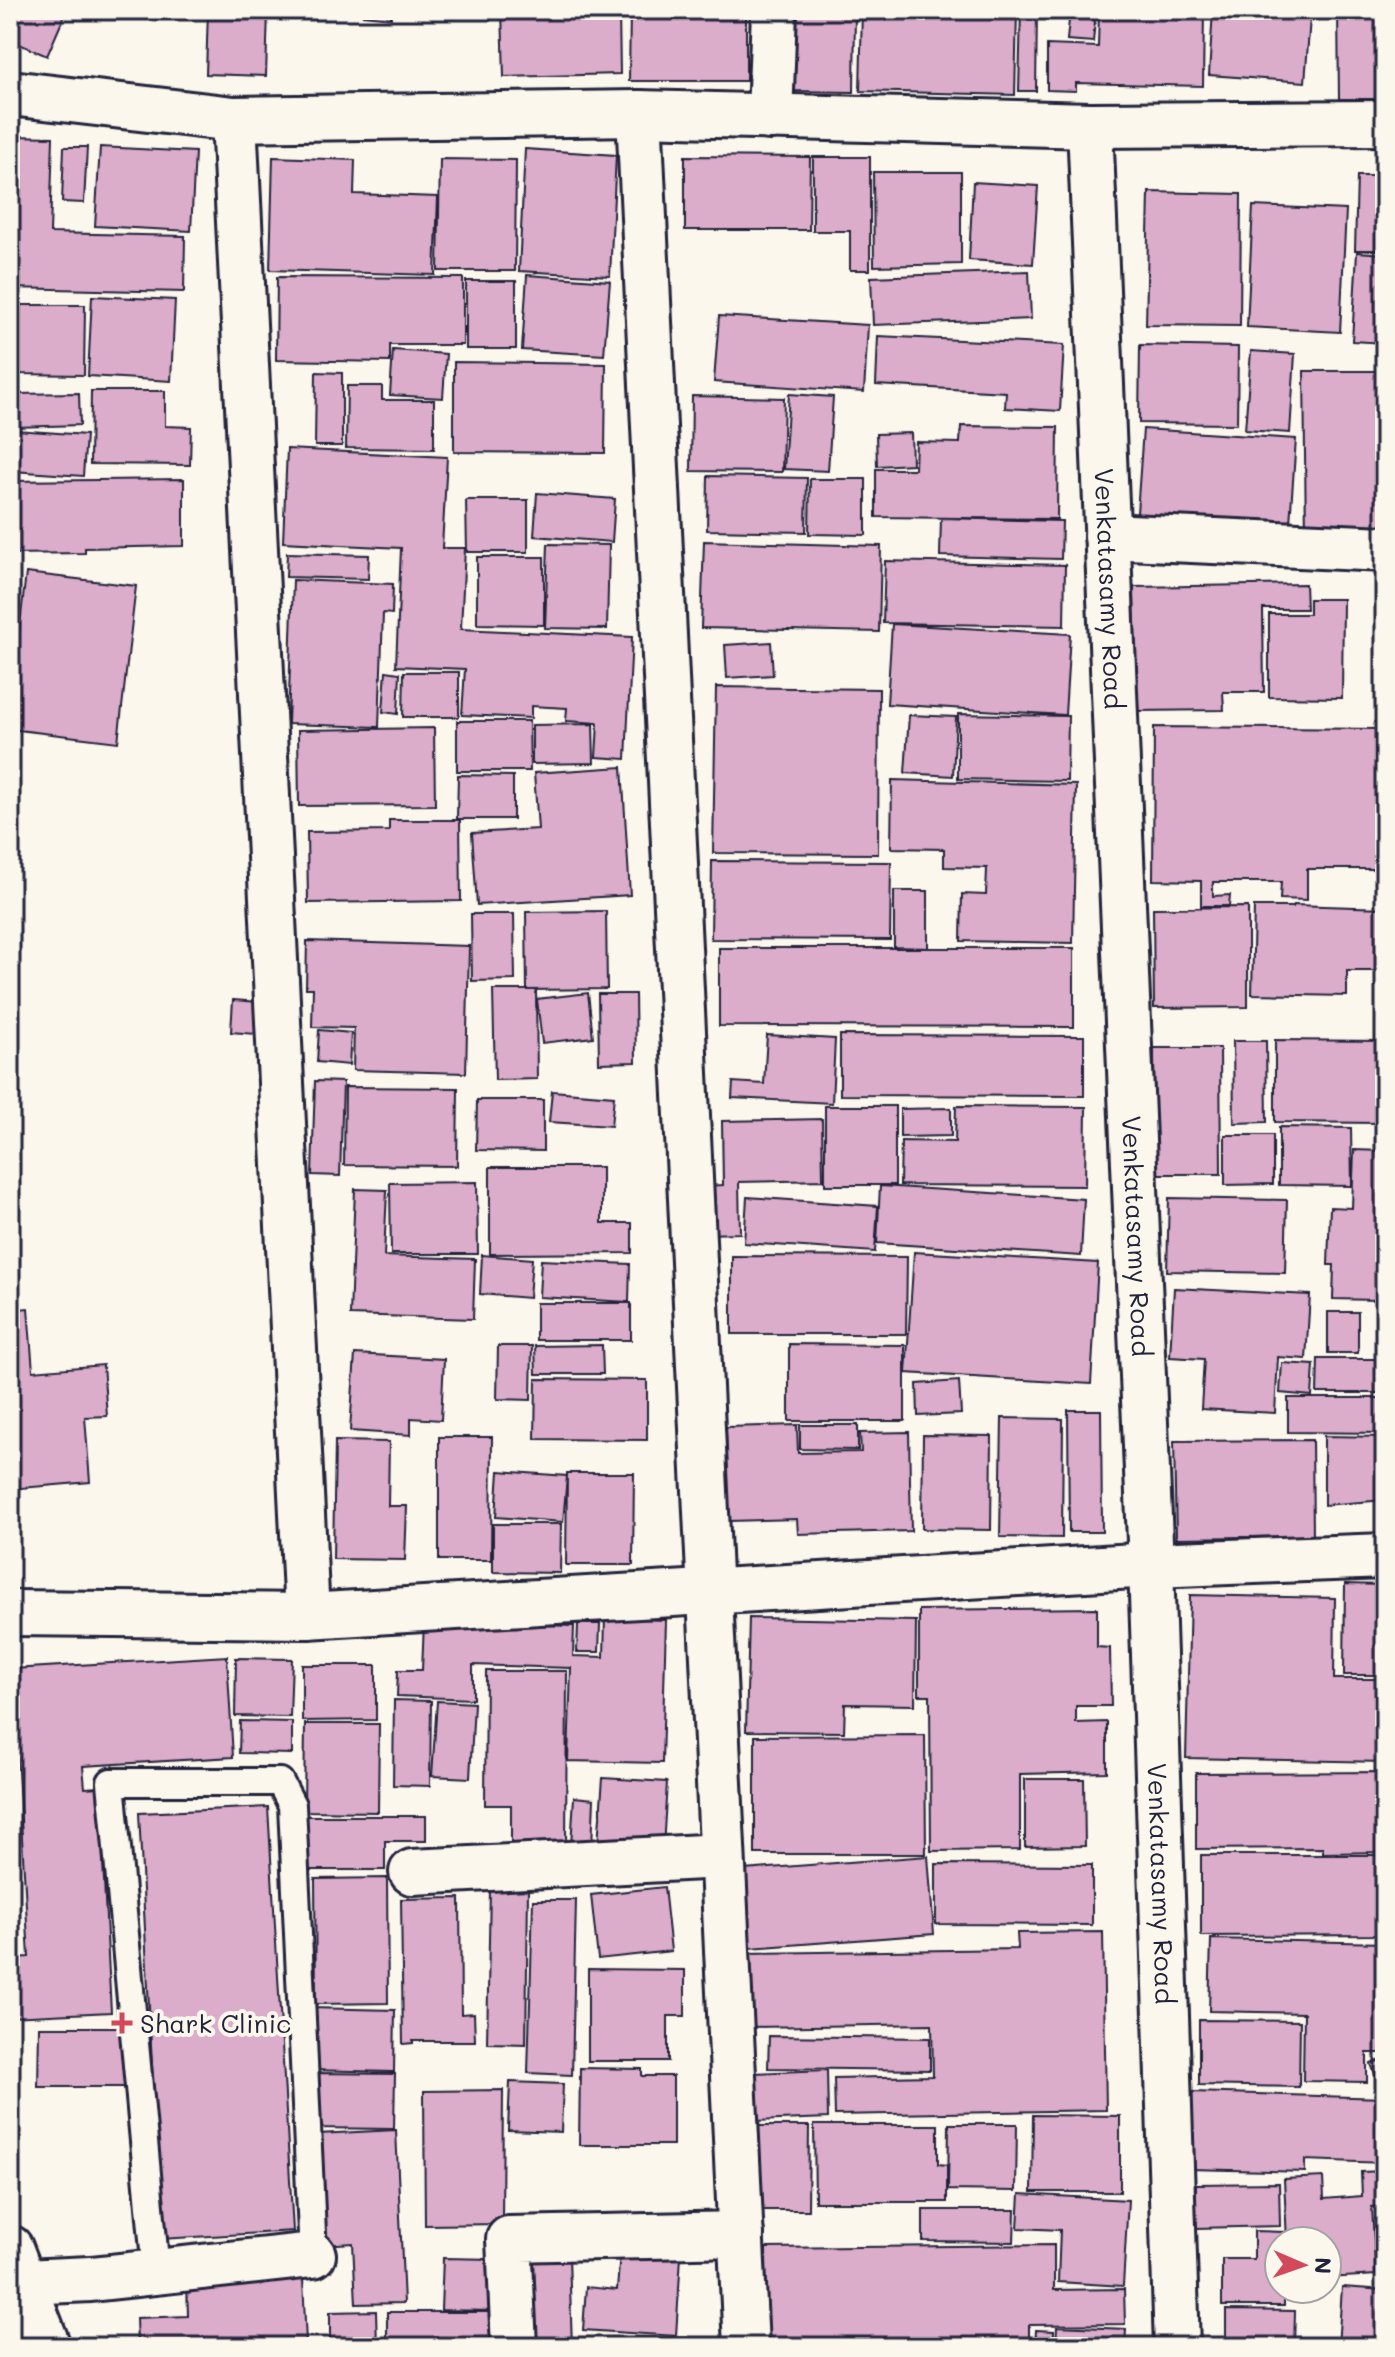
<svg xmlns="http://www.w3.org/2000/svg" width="1395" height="2357" font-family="Mali,sans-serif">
<rect width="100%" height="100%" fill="#fbf7ec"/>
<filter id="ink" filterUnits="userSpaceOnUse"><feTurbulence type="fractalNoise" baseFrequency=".0125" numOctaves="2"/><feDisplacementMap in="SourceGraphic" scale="16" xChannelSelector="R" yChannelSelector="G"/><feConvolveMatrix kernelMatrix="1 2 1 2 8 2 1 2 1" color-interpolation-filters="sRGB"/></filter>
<g filter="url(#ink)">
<path fill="#dcaccb" stroke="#22223b" stroke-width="2" d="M10,10H67L47,56L10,40Z
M208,10H268L266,76L206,74Z
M364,10H391V18L363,15Z
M502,10H619L620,74L504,77Z
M630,10H746V81H629Z
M789,10H855L854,92L788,91Z
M862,10H1017L1015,95L860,91Z
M1021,10H1037L1036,91H1019Z
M1070,10H1096L1093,42L1067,40Z
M1145,10H1204L1203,86L1076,83V91L1047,90V45L1098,47L1099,12L1145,13Z
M1213,10H1283V16L1310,18L1305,82L1209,75Z
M1338,10H1385V99H1339Z
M13,136L53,137L50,233L185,236L184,292L10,288Z
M64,147H87L84,203L62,202Z
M100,147L195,152L191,231L95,226Z
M525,149L616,155L610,276L519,271Z
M685,156L810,157L809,230H685Z
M273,157L355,160L354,194L438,197L435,275L270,270Z
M813,157H870V270H850V231H813Z
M440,159L516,160L515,271H438Z
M873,172H961V264L874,266Z
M1357,176H1385V250H1355Z
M973,182L1038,186L1033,264L969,260Z
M1149,192L1241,194L1240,326L1146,325Z
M1253,206L1346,210L1340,332L1247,327Z
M1357,252L1385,254V343L1352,341Z
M1029,271L1031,319L873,325L871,277Z
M527,275L610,281L604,355L522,350Z
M277,277L463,278V345H390V362L276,360Z
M466,281H516V349H466Z
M92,296L175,300L171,381L88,376Z
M16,305H85L84,375L16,374Z
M719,316L868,325L864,392L714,382Z
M878,336L1064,345L1060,411L1005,408L1006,392L876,385Z
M1140,345L1238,347L1237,424L1139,423Z
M393,350L446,354L443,398L390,395Z
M1251,351L1295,354L1290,433L1245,430Z
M454,362L606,364L605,453L454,452Z
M1304,371H1385V535L1306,536Z
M316,372L342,373V446H315Z
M347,386H382V400H434V449L346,448Z
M91,391H165V426L191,427L190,465L90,464Z
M79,393L80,425L15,427L14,394Z
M789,394L833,397L828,471L784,469Z
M692,396L784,398L782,472L691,471Z
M961,426L1058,427L1057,519L876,517V469H915L916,442L960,443Z
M1143,429L1296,439L1289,537L1136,527Z
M15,430L86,435L83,476L13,471Z
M911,433L912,464L877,466L876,434Z
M287,449L447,457L442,548H465L461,629L632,637L626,759L596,757L598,723L566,721L567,708L531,706V718L462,715L465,669L396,666L401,548L283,542Z
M708,476L807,478L806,532L707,530Z
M184,479V546L85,548V553L10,554V481Z
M810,479H866V535L809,534Z
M537,493L615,499L612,542L534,536Z
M466,500H528V552H467Z
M941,518L1062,521L1061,559L940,556Z
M704,541L881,546L879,632L701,628Z
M548,544L609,545L607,629L545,628Z
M287,553L369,555L368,579L286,577Z
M477,557H544V625L477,624Z
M885,561L1065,565L1064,626L883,623Z
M26,573L136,586L118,742L10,729V710Z
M293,580L393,584L392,614L383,613L379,727L288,724Z
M1305,584L1306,609H1263L1264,692H1223L1224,710L1136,711L1134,587Z
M1309,599H1343L1342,698L1269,697V614H1309Z
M892,624L1070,634L1065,715L887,704Z
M771,642L773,675L727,678L725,645Z
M386,671L400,673L398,714L383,712Z
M404,672H459V717H403Z
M716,687L879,689L878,854L713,853Z
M958,714L1068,716L1067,781L958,779Z
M909,715L956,717L953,776L905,773Z
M457,721H529L530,771H457Z
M593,724L594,763L532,764V725Z
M1154,727L1385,729V869H1307V900L1280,899L1281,882H1213V896L1230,895L1229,906H1201V881L1153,880Z
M434,728L435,805L299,806L298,730Z
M622,767L630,895L477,905L472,833L538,829L534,773Z
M458,775L513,776V819H457Z
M892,780L1076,785L1073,943L961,941L962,894L986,895L987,868L944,867V849L891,848Z
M389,820H460L461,901L308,903L307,832L389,831Z
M712,861L891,862L890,940L711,939Z
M894,891H928V948L894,947Z
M1293,905L1385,908L1384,971H1347V996L1252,994L1254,907H1293Z
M1248,907V1007L1154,1008L1153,908Z
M606,911L607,989L527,990L526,912Z
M471,914H514L515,980L472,981Z
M307,941L469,946L466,1073L353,1070L354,1028L312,1027L313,988H306Z
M719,948H1074V1027L719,1026Z
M493,990H536L537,1079L495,1080Z
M588,993L593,1037L542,1043L537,999Z
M598,994H635L636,1062L599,1063Z
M233,1000L259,1002L256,1034L231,1032Z
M319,1030L351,1033L349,1065L317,1062Z
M767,1035L835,1039L832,1103L732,1098L733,1082L764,1084Z
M840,1035L1084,1036V1096L840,1095Z
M1275,1040L1382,1041L1381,1123L1275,1122Z
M1233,1041H1266L1267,1122L1234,1123Z
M1154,1048H1220L1221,1174H1155Z
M315,1081L343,1082L340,1176L312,1175Z
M345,1087L458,1088L457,1166L344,1165Z
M552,1091L614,1096L611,1126L549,1122Z
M477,1100H543V1151L476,1150Z
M825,1106H895V1185H825Z
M956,1106L1086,1107L1085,1186L900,1185L901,1141L955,1142Z
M951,1108V1136L900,1137V1109Z
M822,1119L823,1180L739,1182L740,1233L705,1234V1186L723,1185L722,1121Z
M1279,1127L1351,1128L1352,1186L1279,1185Z
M1225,1135H1273V1184L1225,1185Z
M1354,1150L1382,1151L1377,1300L1333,1299L1334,1265H1328L1330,1207L1352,1208Z
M490,1167H602V1223H632V1253L490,1254Z
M477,1182L478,1254H391L390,1183Z
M880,1186L1084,1199L1081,1256L877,1243Z
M355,1189L387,1190L384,1256L475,1259L473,1319L350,1315Z
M747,1197L878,1206L875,1252L744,1243Z
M1169,1198L1287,1200L1285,1273L1167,1271Z
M914,1252L1098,1263L1091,1384L906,1373Z
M482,1255L532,1259L529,1298L480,1294Z
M732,1256L907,1257L906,1334H732Z
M541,1260L630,1264L629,1302L539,1297Z
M1174,1288L1310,1295L1306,1359L1278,1357L1275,1413L1201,1409L1204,1359L1170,1357Z
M536,1303H631V1340H536Z
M28,1308L33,1371L103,1365L107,1416L85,1417L90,1482L10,1489V1310Z
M1328,1312H1358V1353H1328Z
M789,1344L905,1345V1421H789Z
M602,1345L603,1374H536L535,1346Z
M498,1346H532L531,1400L497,1399Z
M355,1354L444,1359L441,1420L411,1418V1435L350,1431Z
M1318,1359H1383L1382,1393H1317Z
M1282,1363L1314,1365L1312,1396L1280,1393Z
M536,1379L647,1380V1440L535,1439Z
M959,1381L961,1414L918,1416L917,1384Z
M1288,1398H1385V1433L1288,1432Z
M1068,1410H1101L1102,1532H1069Z
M1002,1418L1063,1419L1062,1538L1000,1537Z
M797,1425L798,1453L861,1452L860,1433L909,1432L911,1531L798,1534L797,1519L729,1521L726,1427Z
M800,1425H858V1450L800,1449Z
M923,1435L992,1436L991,1530L922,1529Z
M1324,1436L1385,1437V1500L1324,1505Z
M439,1437H492L491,1560H439Z
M1312,1440L1313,1536L1176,1538L1174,1441Z
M335,1441L389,1442L388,1506H407L405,1560L333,1559Z
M499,1471L567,1476L563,1522L496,1517Z
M567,1473H634L633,1565H566Z
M493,1524H561L560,1573L493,1572Z
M1345,1584L1385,1585V1675H1344Z
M1190,1595L1335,1598L1334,1679H1385V1762L1186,1758Z
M1097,1608V1647L1110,1648L1111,1706H1076V1723L1107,1722V1772L1020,1774V1850L931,1851L930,1695H919V1610Z
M605,1618L666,1620L662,1763L568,1761L571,1668L473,1665V1699L397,1696L398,1670H422L424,1622L574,1626L573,1656L604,1657Z
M749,1618L916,1621L915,1705L845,1704L844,1732L746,1731Z
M578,1624H600L599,1652H577Z
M227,1656L233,1757L83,1766L85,1788L99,1787L111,2012L10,2017V1958L29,1957L12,1669Z
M236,1658L292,1659L290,1717L235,1716Z
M302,1665H376V1720L302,1721Z
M486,1671H567L566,1846L511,1845V1805H485Z
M394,1700L431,1701L430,1786L393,1785Z
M437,1701L474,1703L470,1778L432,1776Z
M240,1721L292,1722V1754L239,1753Z
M305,1724H379L378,1812L304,1811Z
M925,1735L926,1854H755V1736Z
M1385,1772V1852L1323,1853V1848L1196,1849V1773Z
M603,1778L667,1782L663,1848L598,1844Z
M1025,1779H1084L1085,1846L1025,1847Z
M574,1797L594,1799L592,1847L571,1846Z
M268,1807L293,2231L161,2239L139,1813Z
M307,1816H426V1841H385V1870H307Z
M1201,1855H1385V1894H1378V1935L1201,1936Z
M928,1856L934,1934L750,1948L744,1870Z
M936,1864L1092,1865V1925L936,1924Z
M10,1874H14V1955H10Z
M387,1878L388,2003L316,2004L315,1879Z
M664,1887L671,1951L598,1959L591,1895Z
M490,1889L528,1890L526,2044L487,2043Z
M460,1898L461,2014L474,2013L475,2041H413V2043L403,2044L401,1899Z
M533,1900H576L572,2075L528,2073Z
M1103,1932L1106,2110L835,2115L834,2078L933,2076L932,2024L749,2027L747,1953L1018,1949L1017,1933Z
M1211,1939L1385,1943V2053H1367V2082L1303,2081L1304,2013L1209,2011Z
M588,1969L685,1970V2016H668V2061H588Z
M309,2008L395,2010L394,2072L309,2070Z
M1199,2020L1300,2021L1299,2087L1199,2085Z
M39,2027H133L132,2087H38Z
M769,2036L930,2038V2070L768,2068Z
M1385,2058V2086L1381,2088L1371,2064Z
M580,2068L642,2069V2076H673V2145H579Z
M827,2070L828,2118L755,2121L753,2073Z
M315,2073L395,2074L394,2129L314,2128Z
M510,2082L563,2084L561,2132L508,2130Z
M503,2090L502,2224L425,2225L424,2091Z
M1192,2092L1385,2098V2163L1305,2160V2172L1190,2169Z
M1033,2115L1120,2116V2192H1032Z
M949,2124H1017L1016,2191L948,2190Z
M814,2125H938V2164L947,2165V2202H815Z
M755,2126H809L808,2210H754Z
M396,2130L404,2303L356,2304L353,2243L322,2245L318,2134Z
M1385,2171V2206L1372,2207L1376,2275L1328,2278L1327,2241H1287L1284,2179L1323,2177L1324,2199L1362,2196L1361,2172Z
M1279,2183L1280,2226L1196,2228V2184Z
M1020,2194L1128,2200L1123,2286L1058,2282L1060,2230L1018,2228Z
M923,2210H1015L1014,2242L923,2241Z
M1384,2216H1385V2272H1380Z
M1254,2231L1285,2232V2241H1279V2289H1284V2306H1222V2259H1254Z
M1054,2245V2290L1124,2289L1125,2324L1029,2325V2347H767L766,2248Z
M620,2252L681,2256L676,2336L583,2330L586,2287L617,2290Z
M569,2256L572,2347H534L531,2258Z
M443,2258L495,2259L494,2311L441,2310Z
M303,2279L306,2343L137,2347L136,2318L188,2316L187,2283Z
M1342,2287L1385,2290L1383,2347H1338Z
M1226,2310L1295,2311L1294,2347H1226Z
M376,2311L377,2347H330V2312Z
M387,2312H500V2347H387Z
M1057,2326L1126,2329L1125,2347H1056Z
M1036,2330L1054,2331L1053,2347H1035Z
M691,2343V2347H589Z"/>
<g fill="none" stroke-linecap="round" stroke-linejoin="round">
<defs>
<path id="lane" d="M156,2272L111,1782H280L292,1805L313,2255"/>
<g id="street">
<path d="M10,93L234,119L639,113L1090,125L1385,123"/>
<path d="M639,113L746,2347"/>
<path d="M770,117L774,10"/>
<path d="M234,119L307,1616"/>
<path id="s1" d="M1090,125L1151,1565L1177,2347"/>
<path d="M1107,536L1385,549"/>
<path d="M10,1613L307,1616L1151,1565L1385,1556"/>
<path d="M412,1872L722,1856"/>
<path d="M23,2282L91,2279L313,2255"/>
<path d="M514,2347L509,2239L741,2234"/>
</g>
<path id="secondary" d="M10,2248L48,2347
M10,2340L13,2347"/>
</defs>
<use href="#lane" stroke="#22223b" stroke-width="32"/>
<use href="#street" stroke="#22223b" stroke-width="50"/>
<use href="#secondary" stroke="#22223b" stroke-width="50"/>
<use href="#lane" stroke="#fbf7ec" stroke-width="26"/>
<use href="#street" stroke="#fbf7ec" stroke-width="44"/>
<use href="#secondary" stroke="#fbf7ec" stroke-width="44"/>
</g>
</g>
<path fill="#d1495b" stroke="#fbf7ec" stroke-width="3" d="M118 2011h8v8h8v8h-8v8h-8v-8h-8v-8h8z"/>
<g text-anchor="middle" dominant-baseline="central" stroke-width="8" stroke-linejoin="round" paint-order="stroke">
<g font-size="26" fill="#22223b" stroke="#fbf7ec">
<text stroke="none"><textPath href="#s1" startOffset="464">Venkatasamy Road</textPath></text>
<text stroke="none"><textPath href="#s1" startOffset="1112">Venkatasamy Road</textPath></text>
<text stroke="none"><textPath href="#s1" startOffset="1760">Venkatasamy Road</textPath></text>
</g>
<g font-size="26" fill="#22223b" stroke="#fbf7ec" text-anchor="start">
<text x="140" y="2023">Shark Clinic</text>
</g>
</g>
<rect width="1395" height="2357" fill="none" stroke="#fbf7ec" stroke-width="40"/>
<rect x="20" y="20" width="1355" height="2317" fill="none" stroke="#22223b" stroke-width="3" filter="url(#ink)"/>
<g transform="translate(1303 2265) rotate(92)"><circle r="38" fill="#fbf7ec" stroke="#a4a2a5" stroke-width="2"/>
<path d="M0-6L14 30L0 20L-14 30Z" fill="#d1495b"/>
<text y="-12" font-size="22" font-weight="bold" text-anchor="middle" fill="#22223b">N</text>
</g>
</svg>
